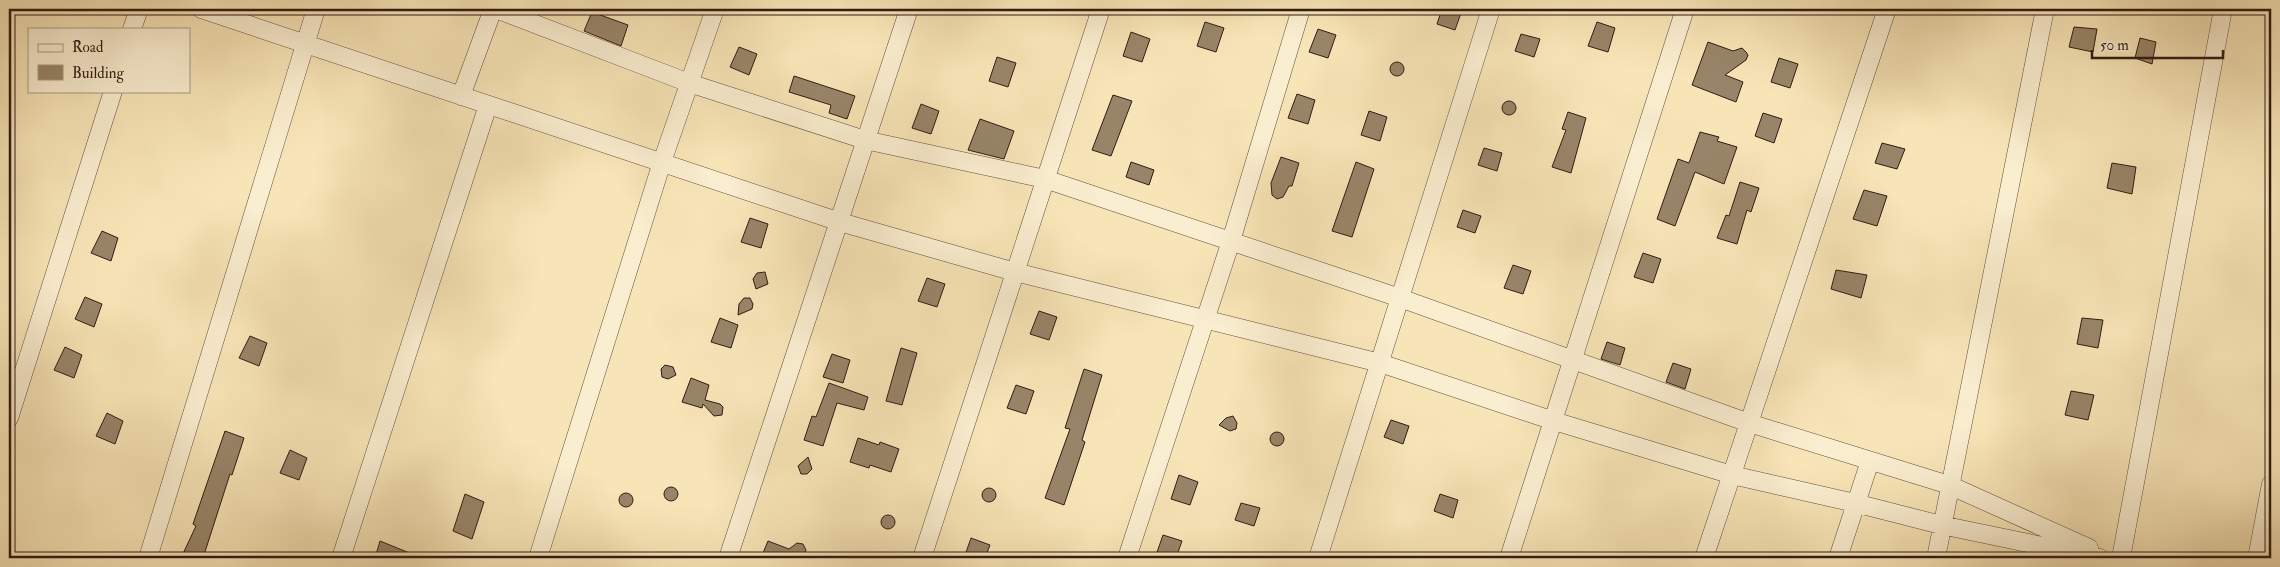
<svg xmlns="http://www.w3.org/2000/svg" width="2280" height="567" font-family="'IM FELL Double Pica',serif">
<rect width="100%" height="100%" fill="#f8e5b7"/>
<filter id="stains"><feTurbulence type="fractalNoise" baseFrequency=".004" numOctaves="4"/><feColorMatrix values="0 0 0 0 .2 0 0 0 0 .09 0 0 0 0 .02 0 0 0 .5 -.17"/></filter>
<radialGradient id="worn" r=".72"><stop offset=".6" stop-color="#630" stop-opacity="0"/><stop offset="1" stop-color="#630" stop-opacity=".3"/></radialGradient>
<path fill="#988569" stroke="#2f1c14" d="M1442,9L1461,13L1455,30L1437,24Z
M592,12L628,25L621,46L584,31Z
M1205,22L1224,28L1216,52L1197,46Z
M1597,22L1615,28L1608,52L1588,46Z
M2074,27L2097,29L2093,52L2069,47Z
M1318,29L1336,35L1328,58L1309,52Z
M1131,32L1150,39L1142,62L1123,56Z
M1521,34L1540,39L1534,57L1515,51Z
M2140,38L2156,42L2152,64L2135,58Z
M1708,42L1733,51L1742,48L1746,52L1748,55L1746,60L1725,75L1743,82L1736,102L1692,85Z
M739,47L757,54L749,75L730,67Z
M997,57L1016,63L1008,87L989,81Z
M1779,58L1798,64L1790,88L1771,82Z
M1390 69a7 7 0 1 1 14 0a7 7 0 1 1-14 0Z
M794,76L855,96L847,119L829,113L831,105L789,92Z
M1297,94L1315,100L1308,124L1288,118Z
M1113,95L1132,101L1111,156L1092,150Z
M1502 108a7 7 0 1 1 14 0a7 7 0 1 1-14 0Z
M921,104L939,111L931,134L912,128Z
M1369,111L1387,117L1380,141L1361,135Z
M1568,112L1586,118L1571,173L1552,167L1566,130L1562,129Z
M1763,113L1782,119L1774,143L1755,136Z
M980,119L1014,131L1004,159L968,150Z
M1700,132L1719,137L1717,141L1737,147L1724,184L1695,172L1675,226L1657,219L1678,159L1689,163Z
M1882,143L1905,149L1897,169L1875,163Z
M1484,148L1502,153L1497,171L1478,165Z
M1281,157L1299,163L1292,186H1289L1283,197L1277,199L1272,195L1271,183Z
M1131,162L1154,170L1149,185L1126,177Z
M1356,162L1374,169L1352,237L1332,231Z
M2112,163L2136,167L2132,194L2107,188Z
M1740,182L1759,188L1751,212L1747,210L1737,244L1717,238L1726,215L1729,216Z
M1864,190L1887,196L1877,226L1853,219Z
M1463,210L1481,216L1475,233L1457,227Z
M750,218L768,224L761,248L741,242Z
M102,231L118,238L111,261L91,253Z
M1643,253L1661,259L1653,283L1634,277Z
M1513,265L1531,271L1523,294L1504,288Z
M1836,270L1867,275L1861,298L1831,289Z
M765,272L768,284L756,289L753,279L757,273Z
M927,278L945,284L937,307L918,301Z
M85,297L102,304L94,327L75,319Z
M744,298H750L753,304L752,309L738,315L739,304Z
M1039,311L1057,317L1049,340L1030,334Z
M720,318L738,325L731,348L711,342Z
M2082,318L2103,320L2098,348L2077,344Z
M250,336L267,343L259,366L239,358Z
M1607,342L1625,348L1620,365L1601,359Z
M65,347L82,355L74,378L54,370Z
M901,348L917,353L902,405L886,401Z
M832,354L850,360L843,383L823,377Z
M1673,363L1691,369L1685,389L1666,382Z
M665,365L673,367L676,375L668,379L662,377L661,369Z
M1084,369L1102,375L1082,440L1085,442L1064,505L1045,498L1070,429L1065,428Z
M691,378L709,385L705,400L720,404L723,407L722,415L714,416L703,404L702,408L682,402Z
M829,383L868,397L864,410L837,403L823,446L804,440L812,416L816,417Z
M1016,385L1034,391L1026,414L1007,408Z
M2071,391L2094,395L2088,420L2065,415Z
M107,413L123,421L115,444L96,436Z
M1233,416L1237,423L1236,429L1230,431L1219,425L1226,418Z
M1391,420L1409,426L1403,444L1384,437Z
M225,431L244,438L232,475L230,474L203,558H181L196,526L193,524Z
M1270 439a7 7 0 1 1 14 0a7 7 0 1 1-14 0Z
M858,438L879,445L880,442L899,449L891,472L870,465L869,468L850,462Z
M290,450L307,458L299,480L280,473Z
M808,457L812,469L807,474H801L798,466Z
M1179,475L1198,482L1190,505L1171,499Z
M664 494a7 7 0 1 1 14 0a7 7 0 1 1-14 0Z
M982 495a7 7 0 1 1 14 0a7 7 0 1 1-14 0Z
M619 500a7 7 0 1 1 14 0a7 7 0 1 1-14 0Z
M465,494L484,502L472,539L453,531Z
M1440,494L1458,500L1453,518L1434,511Z
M1241,503L1260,508L1254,526L1235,520Z
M881 522a7 7 0 1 1 14 0a7 7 0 1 1-14 0Z
M1163,535L1182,541L1176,558H1155Z
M971,538L990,545L985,558H964Z
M380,541L422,558H375Z
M768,541L789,549L797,543L803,544L806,550L804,555L810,558H761Z"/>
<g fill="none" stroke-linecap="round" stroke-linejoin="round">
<defs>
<path id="street" d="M201,9L840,222L1015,272L1380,363L1554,421L1732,475L1855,503L1941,525L2100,558
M496,9L689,83L865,140L1045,179L1400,298L1749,423L1949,485L2089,548
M132,29L139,9
M461,96L493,9
M9,418L113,91
M148,558L316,9
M341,558L488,105
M538,558L662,162L715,9
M728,558L909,9
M922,558L1101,9
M1127,558L1231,241L1301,9
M1318,558L1491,9
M1509,558L1685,9
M1704,558L1887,9
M1838,558L1870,461
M1936,558L2045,9
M2121,558L2223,9
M2257,558L2271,484"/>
</defs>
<use href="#street" stroke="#614e3d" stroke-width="19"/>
<use href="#street" stroke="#faeed0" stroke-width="18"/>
</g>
<rect width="2280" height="567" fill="none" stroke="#f8e5b7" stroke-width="30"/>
<rect x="10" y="10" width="2260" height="547" fill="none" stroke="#2f1c14" stroke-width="2.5"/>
<rect x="15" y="15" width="2250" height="537" fill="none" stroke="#2f1c14"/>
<rect x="28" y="28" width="162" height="65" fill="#faeed0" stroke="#a99a85"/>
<rect x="38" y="44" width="25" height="8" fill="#faeed0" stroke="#a99a85"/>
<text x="72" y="52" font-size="15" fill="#2f1c14">Road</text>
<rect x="38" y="65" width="25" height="15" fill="#988569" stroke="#a99a85"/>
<text x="72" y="78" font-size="15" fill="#2f1c14">Building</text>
<path d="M2092 50v8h131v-8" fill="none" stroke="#2f1c14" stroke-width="2.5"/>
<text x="2100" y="50" font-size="15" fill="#2f1c14" stroke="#faeed0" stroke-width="4" paint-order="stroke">50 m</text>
<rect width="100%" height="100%" filter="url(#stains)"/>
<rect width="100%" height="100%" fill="url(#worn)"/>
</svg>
